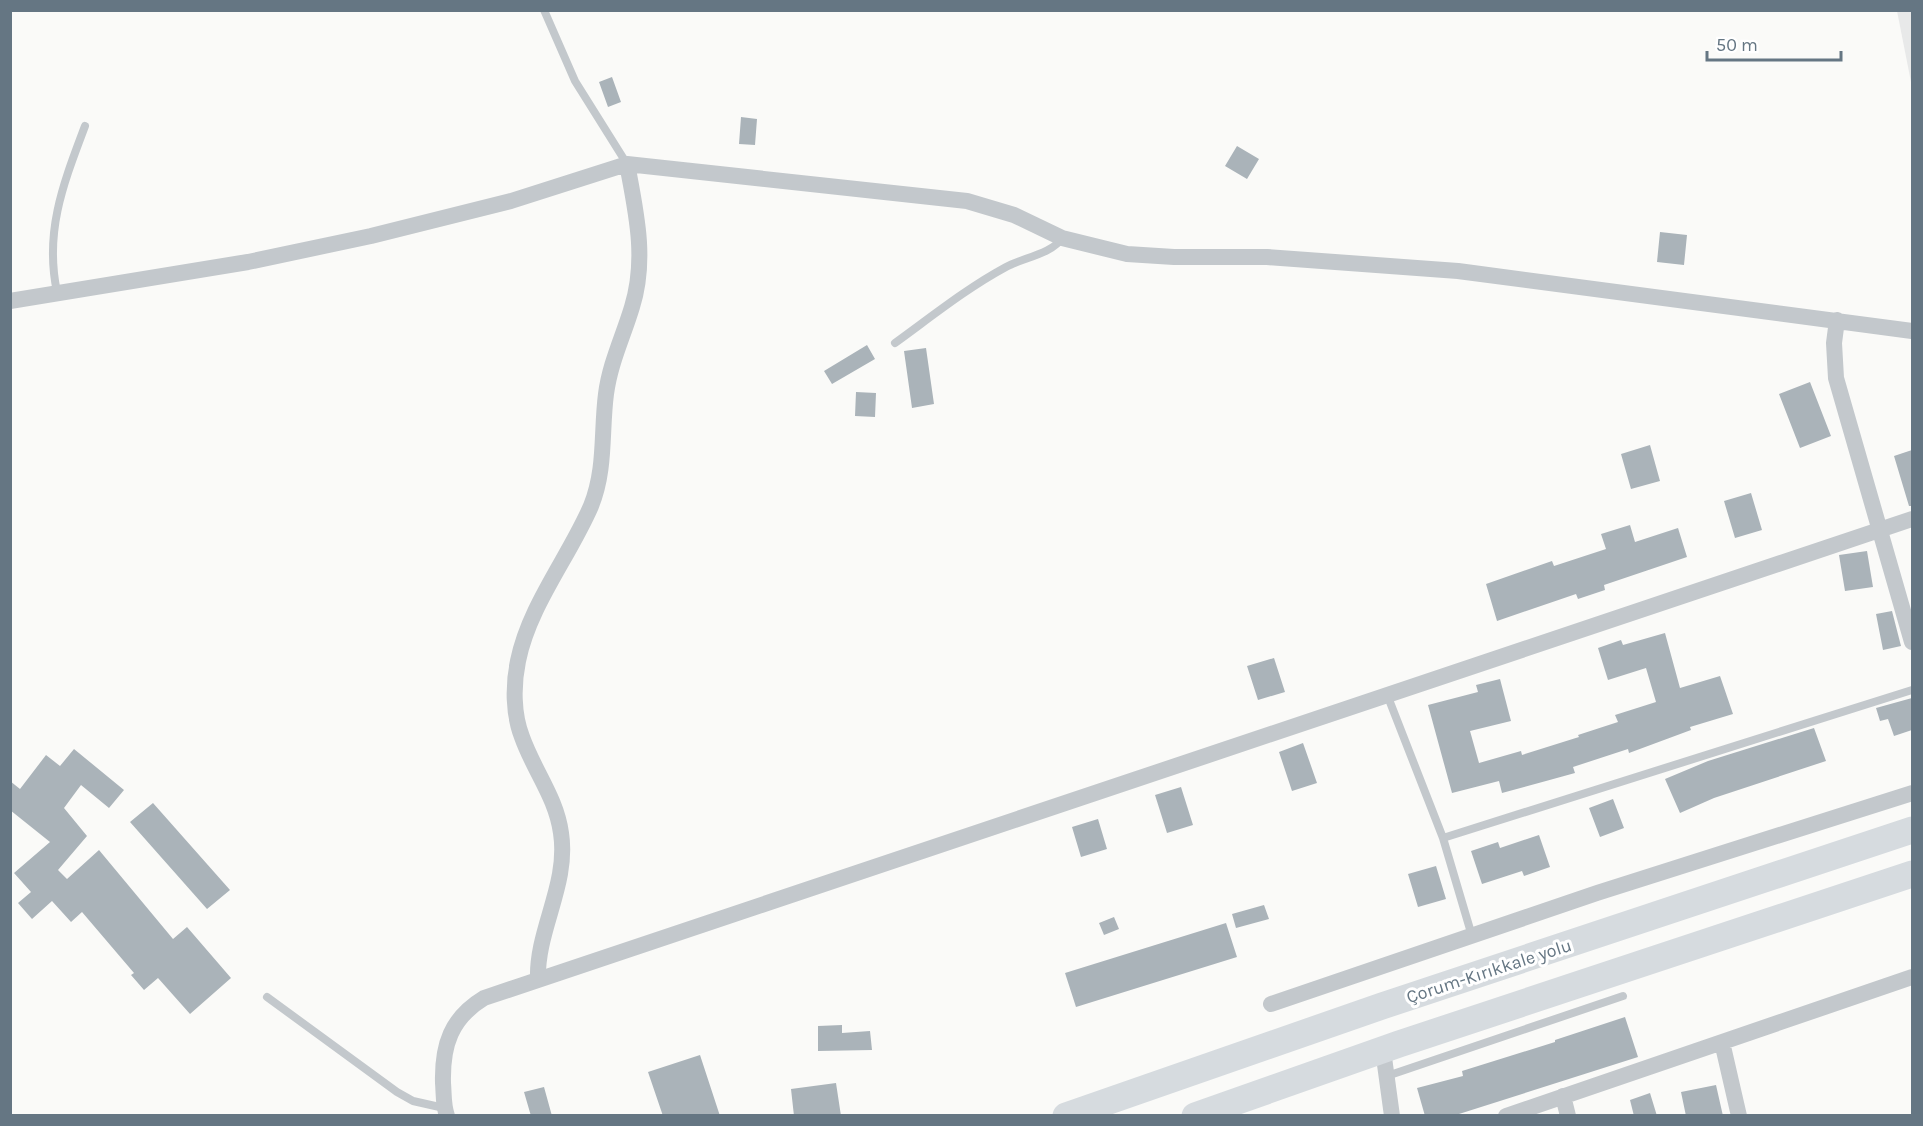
<svg xmlns="http://www.w3.org/2000/svg" width="1923" height="1126" font-family="Karla,sans-serif">
<rect width="100%" height="100%" fill="#fafaf8"/>
<path fill="#e8e9e9" d="M1897,11H1912V87Z"/>
<path fill="#aab3b9" d="M612,77L621,102L608,107L599,82Z
M741,117L757,119L755,145L739,144Z
M1237,146L1259,159L1247,179L1225,166Z
M1660,232L1687,235L1684,265L1657,262Z
M867,345L875,359L832,384L824,371Z
M926,348L934,404L912,408L904,351Z
M1810,382L1831,436L1800,448L1779,394Z
M856,392L876,393L875,417L855,416Z
M1650,445L1660,481L1631,489L1621,454Z
M1912,450V506H1909L1894,456Z
M1751,493L1762,530L1735,538L1724,501Z
M1630,525L1635,542L1678,528L1687,557L1604,585L1605,590L1578,599L1576,594L1497,621L1486,584L1552,561L1554,566L1606,549L1601,534Z
M1867,551L1873,587L1845,591L1839,555Z
M1892,611L1901,646L1883,650L1876,614Z
M1665,633L1680,688L1720,676L1733,714L1690,727L1691,730L1629,753L1628,749L1573,767L1575,773L1546,781L1502,793L1499,781L1452,793L1428,705L1478,692L1476,685L1500,679L1511,721L1470,731L1479,763L1521,751L1522,755L1579,737L1578,735L1618,722L1615,715L1656,702L1646,668L1608,680L1598,648L1621,640L1623,645Z
M1274,658L1285,692L1258,700L1247,666Z
M1912,698V730L1894,736L1888,719L1880,721L1876,708Z
M1814,728L1826,761L1714,798L1680,813L1665,779L1708,761Z
M1303,743L1317,783L1292,791L1279,752Z
M74,749L124,790L109,808L81,785L64,808L87,836L58,870L67,879L99,850L173,939L187,927L231,978L190,1014L158,978L144,990L131,975L134,973L82,912L71,922L52,901L32,919L18,903L31,892L14,873L50,842L10,810V781L20,789L46,755L60,766Z
M1181,787L1193,825L1167,833L1155,795Z
M1613,799L1624,828L1600,837L1589,808Z
M153,803L230,890L207,909L130,822Z
M1098,819L1107,849L1081,857L1072,827Z
M1539,835L1550,867L1524,876L1522,871L1482,884L1471,851L1498,842L1500,848Z
M1436,866L1446,899L1418,907L1408,874Z
M1264,905L1269,919L1236,928L1232,914Z
M1114,917L1119,929L1104,935L1099,923Z
M1226,923L1237,957L1076,1007L1065,973Z
M1625,1017L1638,1057L1459,1114L1425,1116L1417,1088L1463,1076L1462,1071L1555,1042V1040Z
M842,1025V1033L870,1031L872,1050L818,1051V1026Z
M700,1055L720,1116H663L648,1072Z
M836,1083L841,1116H794L791,1089Z
M1716,1085L1723,1116H1686L1681,1092Z
M544,1087L552,1116H531L524,1092Z
M1650,1093L1657,1116H1634L1630,1100Z"/>
<g fill="none" stroke-linecap="round" stroke-linejoin="round">
<path stroke="#c3c8cc" stroke-width="8" d="M544,10L575,81L627,164
M57,292C44,231 64,182 85,126
M895,343C931,317 967,288 1006,267C1022,258 1052,254 1062,238
M1388,697L1443,838L1472,936
M1443,838L1912,690
M267,997L397,1092L413,1101L444,1108
M1387,1076L1623,996"/>
<path stroke="#c3c8cc" stroke-width="16" d="M10,301L248,262L371,236L511,201L627,164L967,201L1014,215L1062,238L1127,254L1174,257H1267L1458,271L1912,331
M1837,320L1834,343L1836,378L1912,642
M538,980C536,930 569,885 561,833C556,797 534,771 522,737C513,714 513,685 518,661C529,606 569,557 591,506C606,469 601,432 606,394C610,363 623,337 632,307C647,259 636,212 627,164
M1271,1004L1597,893L1912,793
M1722,1042L1739,1116
M1383,1050L1392,1116
M1563,1096L1568,1116
M447,1116C443,1105 444,1094 443,1083C442,1045 451,1018 484,998L1912,519
M1506,1116L1912,977"/>
<path stroke="#d6dbdf" stroke-width="27" d="M1066,1116L1382,1006L1912,830
M1195,1116L1399,1044L1912,874"/>
</g>
<g text-anchor="middle" dominant-baseline="central" stroke-width="6" stroke-linejoin="round" paint-order="stroke">
<g font-size="18" fill="#657683" stroke="#fff">
<text transform="translate(1489 971) rotate(-18)">Çorum-Kırıkkale yolu</text>
</g>
</g>
<rect width="1923" height="1126" fill="none" stroke="#657683" stroke-width="24"/>
<path d="M1707 51v9h134v-9" fill="none" stroke="#657683" stroke-width="3"/>
<text x="1716" y="51" font-size="18" fill="#657683" stroke="#ffffff" stroke-width="4.5" paint-order="stroke">50 m</text>
</svg>
